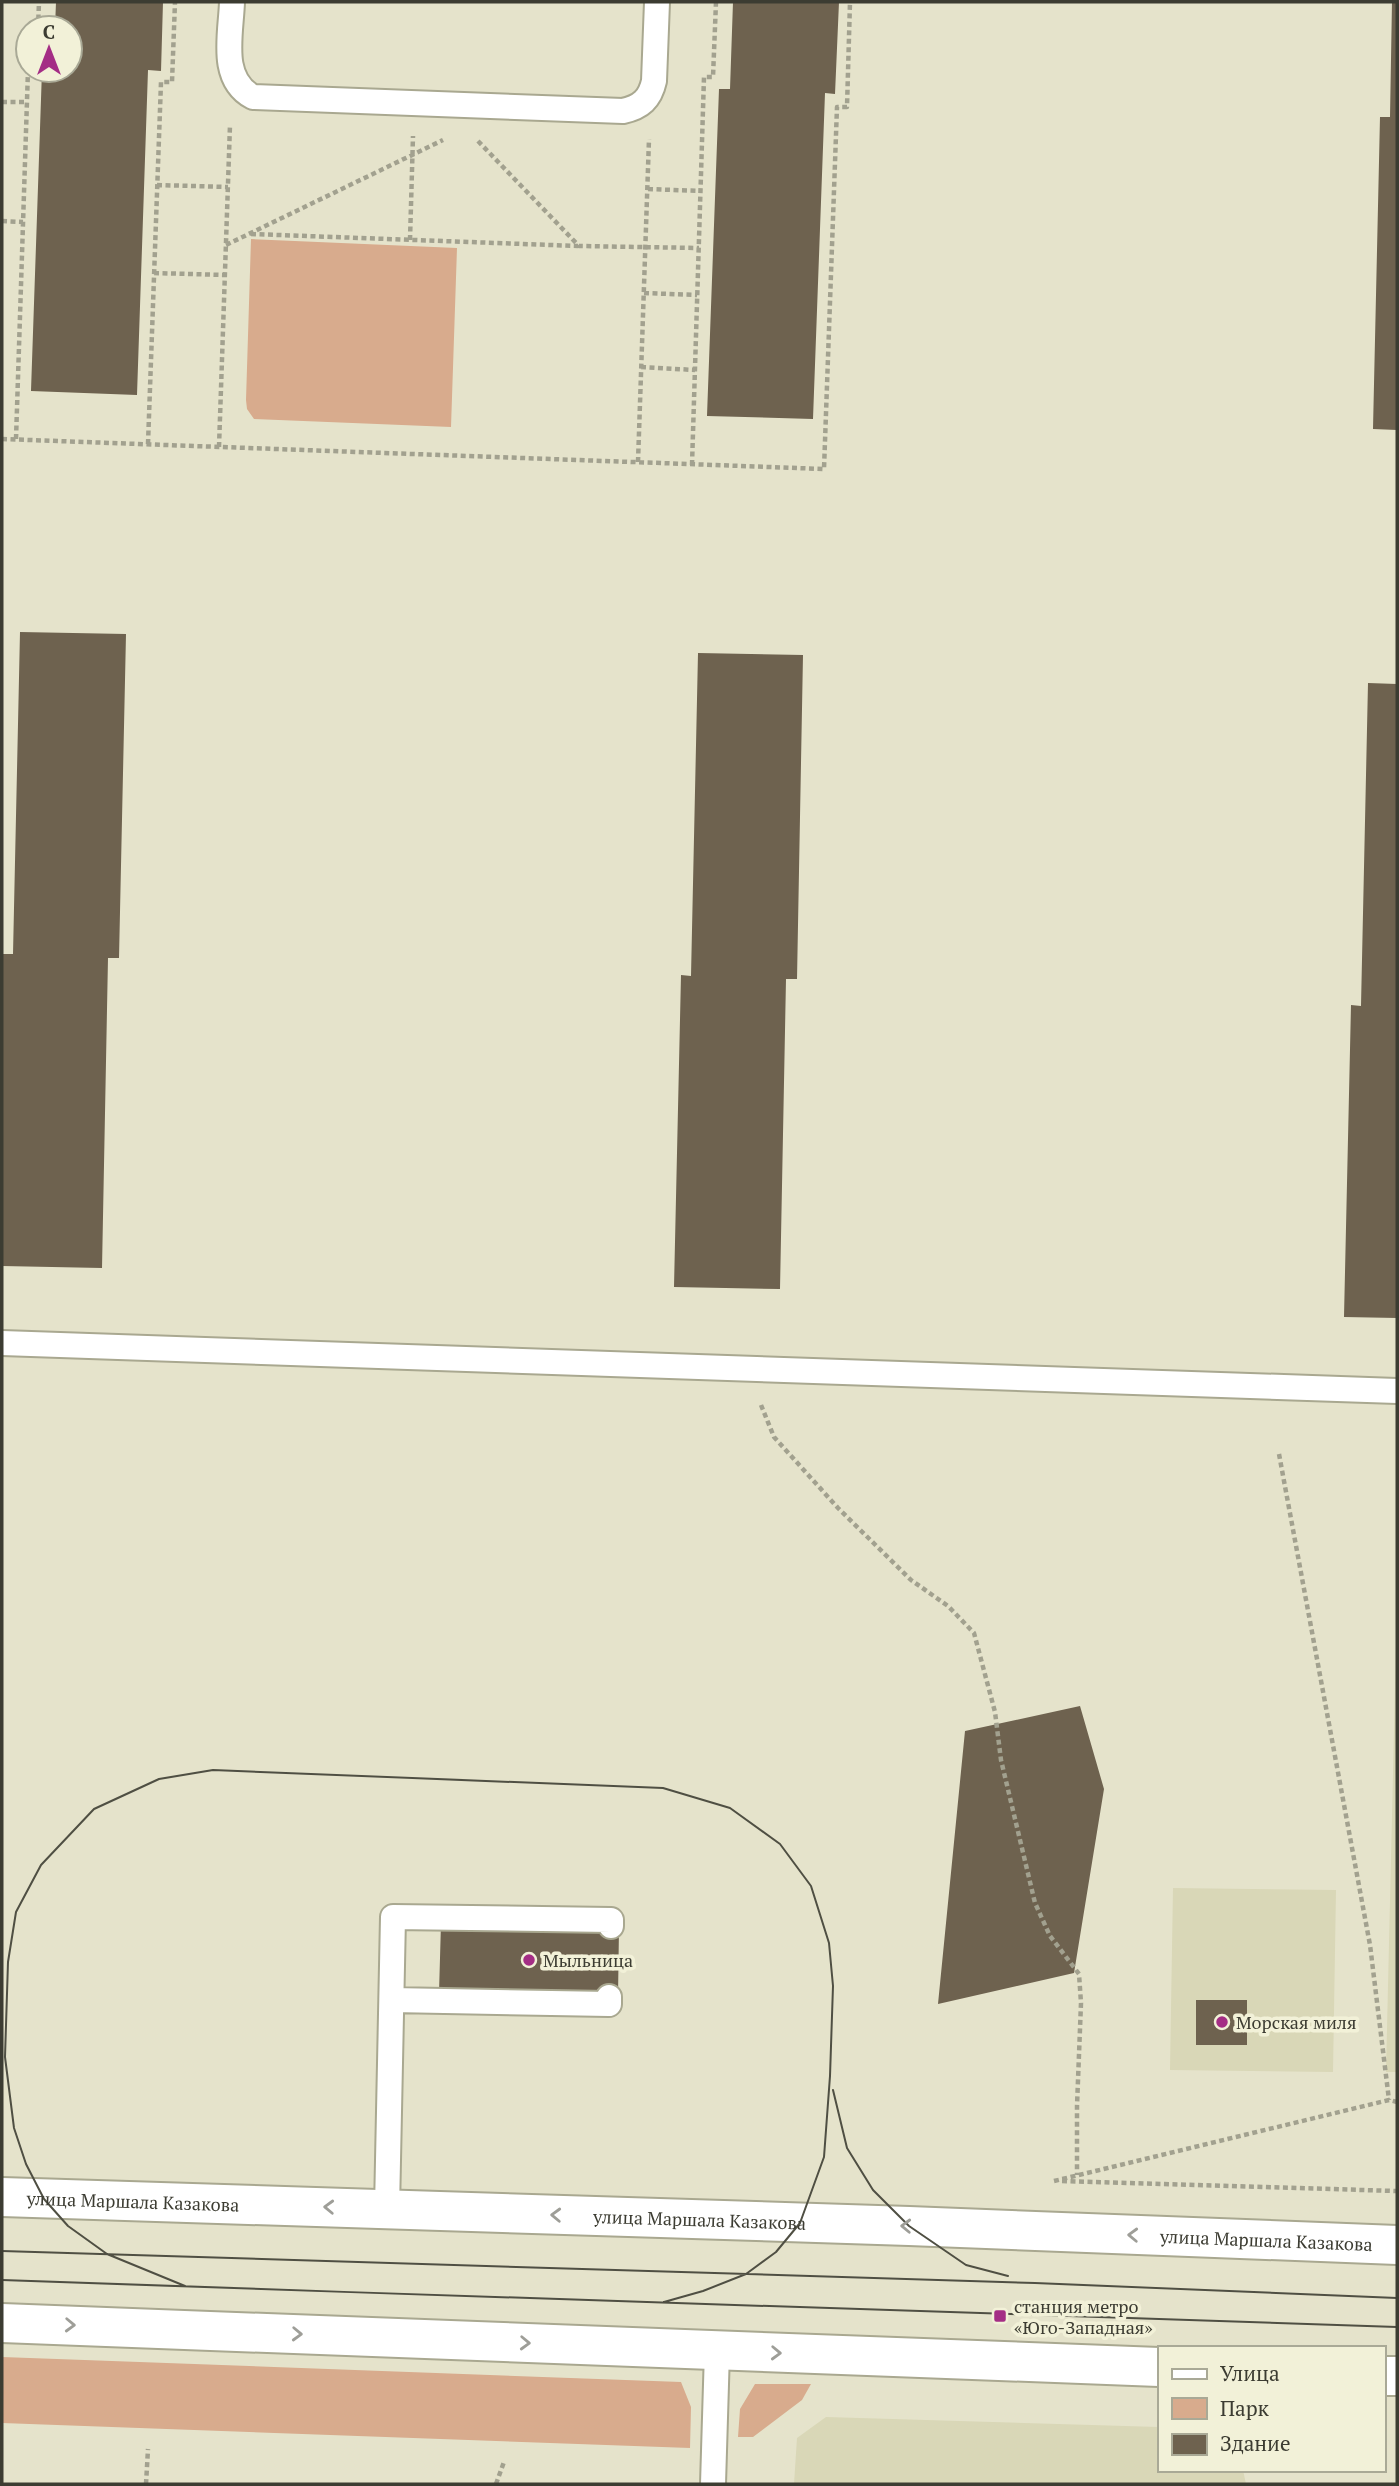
<svg xmlns="http://www.w3.org/2000/svg" width="1399" height="2486" font-family="'PT Serif',serif">
<rect width="100%" height="100%" fill="#e5e3cb"/>
<path fill="#d9d7b7" d="M1397,1602V2072H1386Z
M1173,1888L1336,1890L1333,2072L1170,2070Z
M826,2417L1159,2427V2470H1243L1246,2484H794L797,2438Z"/>
<path fill="#d8ab8d" d="M251,239L457,248L451,427L254,419L247,409L246,400Z
M2,2357L681,2382L691,2407L690,2448L2,2423Z
M755,2384H811L802,2400L753,2437H738L740,2409Z"/>
<path fill="#6e624f" d="M56,2H163L161,71L148,70L137,395L31,391L42,70H70V28H55Z
M733,2H839L835,94L825,93L813,419L707,416L719,89H730Z
M1392,2H1397V430L1373,429L1380,117H1390Z
M20,632L126,634L119,958H108L102,1268L2,1266L3,954H13Z
M698,653L803,655L797,979H786L780,1289L674,1287L681,975L691,976Z
M1368,683L1397,684V1318L1344,1317L1351,1005L1361,1006Z
M1080,1706L1104,1789L1074,1973L938,2004L965,1731Z
M441,1923L619,1927L618,1997L439,1993Z
M1196,2000H1247V2045H1196Z"/>
<g fill="none" stroke-linecap="round" stroke-linejoin="round">
<defs>
<path id="service" d="M232,2C231,34 219,79 253,97L623,111C641,107 650,99 654,81L657,2
M2,1343L1397,1391
M392,2000L609,2004V1997
M387,2209L393,1917L611,1920V1926
M713,2484L717,2351"/>
<g id="secondary">
<path id="s1" d="M2,2197L909,2226L1397,2245"/>
<path d="M2,2323L1159,2367"/>
<path d="M1383,2376H1397"/>
</g>
</defs>
<use href="#service" stroke="#a9a890" stroke-width="28"/>
<use href="#secondary" stroke="#a9a890" stroke-width="42"/>
<path stroke="#a2a18f" stroke-width="4.5" stroke-dasharray="5 3.5" stroke-linecap="butt" d="M38,28L39,2
M2,102H27
M478,141L579,246L699,248
M157,185L228,187
M648,189L701,191
M2,221L23,222
M251,234L578,246
M410,240L413,136
M226,245L443,140
M154,273L225,275
M644,293L697,295
M641,367L695,370
M2,439L824,469L837,107H847L850,2
M16,439L28,70
M148,444L161,82H172L175,2
M219,447L230,125
M638,462L649,139
M692,465L704,77H713L716,2
M761,1405L774,1437L838,1508L911,1580L948,1606L974,1633L995,1712L1001,1760L1035,1903L1050,1936L1079,1974L1081,2003L1077,2106V2175
M1279,1454L1370,1945L1389,2100
M1054,2181L1389,2100L1397,2102
M1062,2181L1397,2191
M146,2484L148,2449
M496,2484L504,2462"/>
<use href="#service" stroke="#fff" stroke-width="24"/>
<use href="#secondary" stroke="#fff" stroke-width="38"/>
<path stroke="#4f4f43" stroke-width="2" d="M833,2090L847,2148L873,2190L909,2226L966,2265L1008,2276
M2,2251L1035,2283L1397,2298
M2,2280C467,2296 932,2313 1397,2327
M185,2286L107,2254L68,2226L44,2199L26,2164L14,2128L5,2057L8,1962L16,1912L41,1865L94,1809L159,1779L213,1770L663,1788L730,1808L780,1844L811,1886L829,1943L833,1986L830,2076L824,2157L800,2223L776,2252L746,2274L703,2291L664,2302"/>
</g>
<defs><path id="oneway-chevron" d="M-2-3.5L2.5 0L-2 3.5" fill="none" stroke-width="1.6" stroke-linecap="round" stroke-linejoin="round" transform="scale(1.75)"/></defs>
<g stroke="#9e9e98">
<use href="#oneway-chevron" transform="translate(329 2207) rotate(-178)"/>
<use href="#oneway-chevron" transform="translate(556 2215) rotate(-178)"/>
<use href="#oneway-chevron" transform="translate(906 2226) rotate(-178)"/>
<use href="#oneway-chevron" transform="translate(1133 2235) rotate(-178)"/>
<use href="#oneway-chevron" transform="translate(70 2325) rotate(2)"/>
<use href="#oneway-chevron" transform="translate(297 2334) rotate(2)"/>
<use href="#oneway-chevron" transform="translate(525 2343) rotate(2)"/>
<use href="#oneway-chevron" transform="translate(776 2353) rotate(2)"/>
</g>
<g fill="#a42d85" stroke="#f2f1d8" stroke-width="2.5">
<circle cx="529" cy="1960" r="7"/>
<circle cx="1222" cy="2022" r="7"/>
<rect x="993" y="2309" width="14" height="14" rx="3.5"/>
</g>
<g text-anchor="middle" dominant-baseline="central" stroke-width="7" stroke-linejoin="round" paint-order="stroke">
<g font-size="18" fill="#3c3c32" stroke="#f2f1d8" text-anchor="start">
<text x="543" y="1960">Мыльница</text>
<text x="1236" y="2022">Морская миля</text>
<text x="1014" y="2306">станция метро<tspan x="1014" dy="21">«Юго-Западная»</tspan></text>
</g>
<g font-size="18" fill="#3c3c32" stroke="#f2f1d8">
<text stroke="none"><textPath href="#s1" startOffset="131">улица Маршала Казакова</textPath></text>
<text stroke="none"><textPath href="#s1" startOffset="698">улица Маршала Казакова</textPath></text>
<text stroke="none"><textPath href="#s1" startOffset="1265">улица Маршала Казакова</textPath></text>
</g>
</g>
<rect width="1399" height="2486" fill="none" stroke="#3c3c32" stroke-width="7"/>
<rect x="1158" y="2346" width="228" height="126" fill="#f2f1d8" stroke="#a9a996" stroke-width="2"/>
<rect x="1172" y="2369" width="35" height="10" fill="#ffffff" stroke="#a9a996" stroke-width="2"/>
<text x="1220" y="2381" font-size="21" fill="#3c3c32">Улица</text>
<rect x="1172" y="2398" width="35" height="21" fill="#d8ab8d" stroke="#a9a996" stroke-width="2"/>
<text x="1220" y="2416" font-size="21" fill="#3c3c32">Парк</text>
<rect x="1172" y="2434" width="35" height="21" fill="#6e624f" stroke="#a9a996" stroke-width="2"/>
<text x="1220" y="2451" font-size="21" fill="#3c3c32">Здание</text>
<g transform="translate(49 49)"><circle r="33" fill="#f2f1d8" stroke="#a9a996" stroke-width="2"/>
<path d="M0-5L12 26L0 18L-12 26Z" fill="#a42d85"/>
<text y="-10" font-size="19" font-weight="bold" text-anchor="middle" fill="#3c3c32">С</text>
</g>
</svg>
